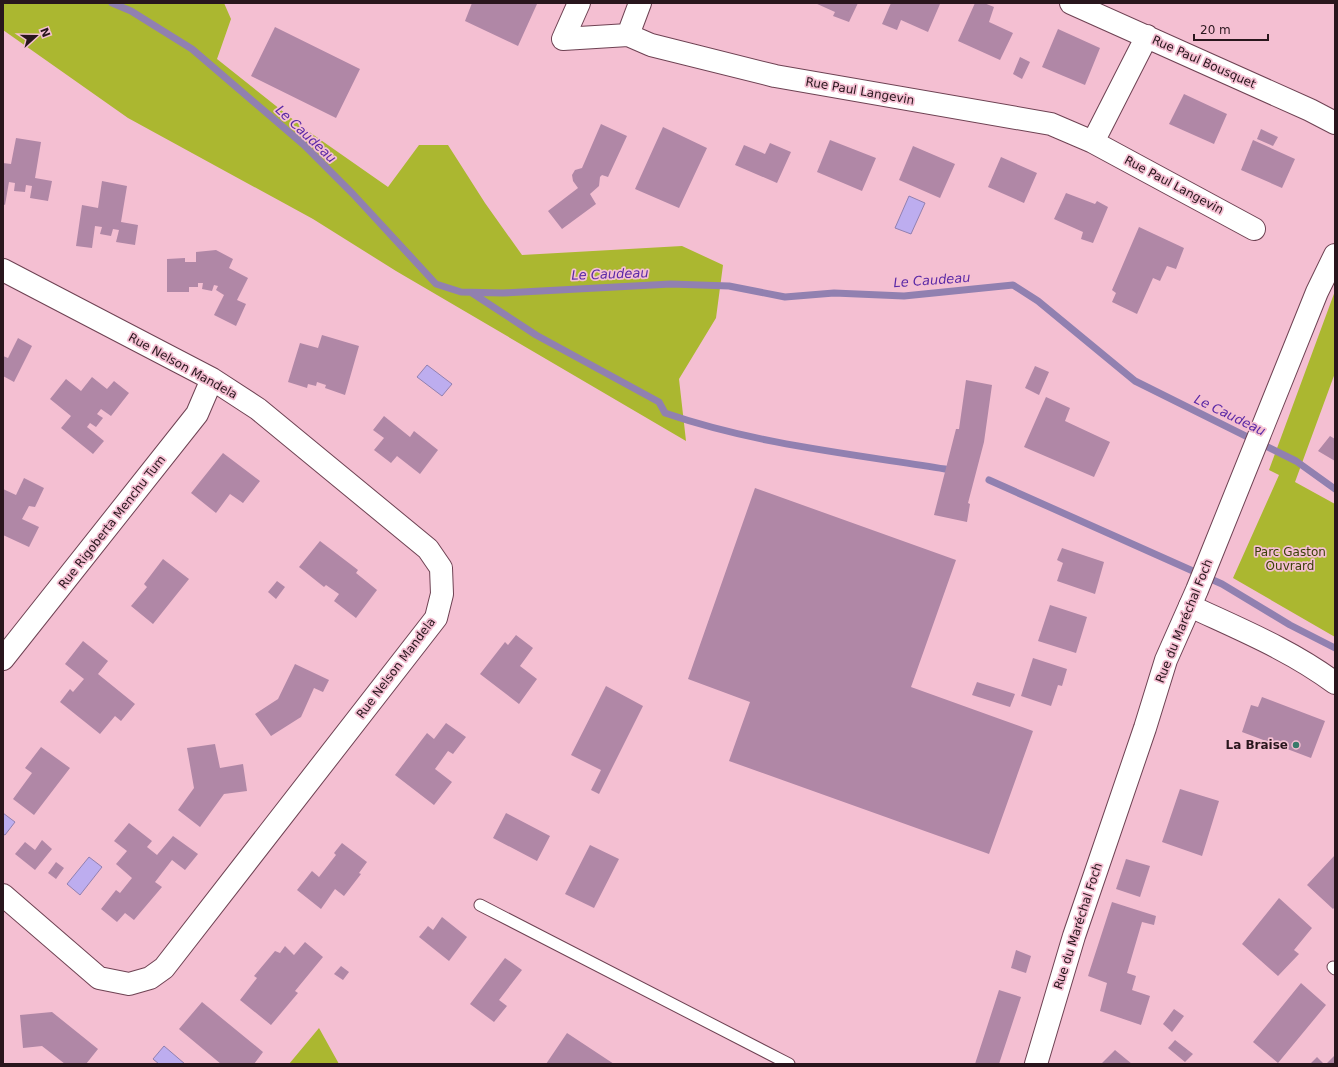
<svg xmlns="http://www.w3.org/2000/svg" width="1338" height="1067" font-family="'DejaVu Sans',sans-serif">
<rect width="100%" height="100%" fill="#f4bfd2"/>
<path fill="#abb730" d="M3,3H224L231,19L217,59L305,129L388,187L419,145H448L485,203L522,255L682,246L723,265L716,318L679,379L686,441L396,271L313,219L128,118L3,30Z
M1335,291V373L1295,482L1335,504V637L1233,578L1279,475L1269,470Z
M319,1028L339,1064H289Z"/>
<path fill="#bdadef" stroke="#9180b0" d="M909,196L925,203L911,234L895,228Z
M427,365L452,384L442,396L417,377Z
M3,813L15,822L5,835L3,834Z
M89,857L102,867L80,895L67,884Z
M164,1046L185,1064H159L153,1059Z"/>
<g fill="none" stroke-linecap="round" stroke-linejoin="round">
<path stroke="#9180b0" stroke-width="7" d="M112,3L131,11L192,49L304,145L353,194L436,284L461,292L503,293L671,284L729,286L785,297L834,293L904,296L1013,285L1038,301L1135,381L1296,461L1335,489
M472,293L536,335L659,402L665,413C755,444 851,454 945,469
M989,480L1222,584L1290,625L1335,648"/>
</g>
<path fill="#b087a6" d="M472,3H536L537,4L518,46L465,21Z
M815,3H858L849,22L833,16L835,12Z
M891,3H938L940,4L928,32L901,20L897,30L882,24Z
M975,3H984L994,7L989,22L1013,33L1000,60L958,41Z
M275,27L360,69L336,118L251,76Z
M1058,29L1100,48L1085,85L1042,67Z
M1020,57L1030,62L1022,79L1013,74Z
M1184,94L1227,114L1214,144L1169,124Z
M601,124L627,136L608,177L602,175L600,177L599,186L590,194L596,204L562,229L548,211L578,188L573,181L572,175L575,170L582,168Z
M663,127L707,148L679,208L635,189Z
M1261,129L1278,137L1273,146L1257,139Z
M16,138L41,142L35,178L52,181L48,201L30,198L32,186L26,185L25,192L14,191L15,183L9,182L5,205L3,204V163L11,164Z
M830,140L876,158L862,191L817,172Z
M1253,140L1295,159L1282,188L1241,170Z
M770,143L791,152L777,183L735,165L744,145L765,154Z
M913,146L955,164L940,198L899,180Z
M1001,157L1037,173L1024,203L988,187Z
M102,181L127,186L121,222L138,225L135,245L116,242L119,230L113,229L111,236L100,234L102,227L95,226L92,248L76,246L82,205L98,208Z
M1066,193L1095,204L1097,201L1108,207L1093,243L1081,239L1083,232L1054,219Z
M1139,227L1184,248L1176,269L1167,266L1160,281L1153,278L1137,314L1112,302L1116,293L1112,290Z
M216,250L233,259L229,268L248,278L237,300L246,304L236,326L214,315L224,295L216,290L218,286L214,285L212,291L202,289L203,283H198V287H189V292H167V259L185,258V262H196V252Z
M322,335L359,346L345,395L325,388L326,385L317,382L316,386L308,384L307,388L288,382L300,343L318,348Z
M18,338L32,346L14,382L3,376V356L8,358Z
M1035,366L1049,372L1039,395L1025,388Z
M92,377L107,389L114,381L129,393L111,416L101,409L97,414L103,418L96,427L90,423L87,427L104,441L93,454L61,428L71,416L50,399L66,379L81,391Z
M966,380L992,385L984,442L968,503L970,504L967,522L934,515L956,429H959Z
M1046,397L1070,408L1065,421L1110,442L1094,477L1024,447Z
M384,416L410,437L414,431L438,450L420,474L397,456L391,463L374,450L384,438L373,430Z
M1330,436L1335,439V461L1318,451Z
M223,453L260,481L243,503L230,494L216,513L191,493Z
M24,478L44,488L35,507L29,506L22,519L39,527L29,547L3,535V489L16,495Z
M755,488L956,560L911,687L1033,731L989,854L729,761L750,702L688,679Z
M320,541L358,570L356,573L377,590L356,618L334,601L339,594L326,585L324,587L299,567Z
M1062,548L1104,562L1095,594L1057,581L1063,563L1057,560Z
M163,559L189,579L153,624L131,606L147,587L144,584Z
M277,581L285,587L276,599L268,592Z
M1050,605L1087,617L1076,653L1038,641Z
M516,635L533,648L520,666L537,679L519,704L480,674L505,642L508,645Z
M83,641L108,661L98,674L135,704L121,721L115,716L100,734L60,702L70,689L73,692L84,679L65,664Z
M1033,658L1067,669L1062,686L1058,685L1051,706L1021,696Z
M295,664L329,680L323,692L314,688L301,717L271,736L255,714L278,699Z
M977,682L1015,694L1010,707L972,695Z
M606,686L643,706L599,794L591,790L601,770L571,755Z
M1262,697L1325,721L1311,758L1242,732L1251,705L1258,707Z
M446,723L466,737L453,754L448,751L435,769L452,782L434,805L395,775L427,733L434,739Z
M215,744L220,768L243,764L247,791L224,794L200,827L178,810L194,788L187,748Z
M41,747L70,768L34,815L13,799L32,773L25,768Z
M1180,789L1219,801L1202,856L1162,842Z
M506,813L550,836L537,861L493,838Z
M129,823L152,841L147,847L157,855L173,836L198,854L185,870L172,860L155,882L162,887L134,920L125,913L117,922L101,909L116,890L120,893L132,878L116,864L127,851L114,841Z
M42,840L52,849L35,870L15,854L25,842L35,850Z
M342,843L367,862L359,873L361,874L344,896L335,889L321,909L297,890L312,871L319,877L336,855L334,853Z
M590,845L619,859L594,908L565,894Z
M1335,855L1334,880L1335,907L1333,909L1307,885Z
M1126,859L1150,866L1140,897L1116,889Z
M56,862L64,868L56,879L48,873Z
M1279,898L1312,928L1294,950L1299,954L1278,976L1242,944Z
M1112,902L1156,916L1154,925L1142,922L1127,973L1136,976L1132,990L1150,996L1141,1025L1100,1011L1107,983L1088,976Z
M442,917L467,937L449,961L419,937L428,926L433,930Z
M305,942L323,957L295,991L298,993L271,1025L240,1000L257,978L254,976L275,951L280,953L285,946L294,955Z
M1016,950L1031,956L1026,973L1011,968Z
M505,958L522,970L499,1000L507,1006L494,1022L470,1004Z
M341,966L349,972L343,980L334,974Z
M1301,983L1326,1005L1278,1063L1253,1042Z
M999,990L1021,997L999,1064H975Z
M202,1002L263,1052L254,1064H221L179,1029Z
M1174,1009L1184,1016L1172,1032L1163,1024Z
M52,1012L98,1049L86,1064H65L42,1046L23,1048L20,1015Z
M567,1033L614,1064H546Z
M1175,1040L1193,1054L1185,1062L1168,1048Z
M1115,1050L1132,1064H1101Z
M1335,1055V1064H1326Z
M1317,1057L1324,1064H1310Z"/>
<g fill="none" stroke-linecap="round" stroke-linejoin="round">
<defs>
<path id="service" d="M480,905L789,1064
M1333,967L1335,969"/>
<path id="minor" d="M579,3L563,39L628,35L651,45L775,76L1051,124L1093,142
M1071,3L1310,110L1335,123
M628,35L640,3
M1147,36L1093,142L1254,229
M3,270L212,379L258,409L428,549L441,568L442,594L436,618L164,968L150,978L129,984L99,978L3,895
M1190,606C1239,629 1291,650 1335,683
M3,659L197,414L212,379"/>
<path id="secondary" d="M1036,1064L1074,936L1145,728L1166,660L1197,590L1317,292L1335,255"/>
</defs>
<use href="#service" stroke="#6e4253" stroke-width="13"/>
<use href="#minor" stroke="#6e4253" stroke-width="24"/>
<use href="#secondary" stroke="#6e4253" stroke-width="24"/>
<use href="#service" stroke="#fff" stroke-width="11"/>
<use href="#minor" stroke="#fff" stroke-width="22"/>
<use href="#secondary" stroke="#fff" stroke-width="22"/>
</g>
<circle fill="#397a6a" stroke="#f4bfd2" stroke-width="1.5" cx="1296" cy="745" r="4"/>
<g text-anchor="middle" dominant-baseline="central" stroke-width="3.5" stroke-linejoin="round" paint-order="stroke">
<g font-size="12" fill="#29161d" stroke="#f4bfd2">
<text transform="translate(1204 62) rotate(24)">Rue Paul Bousquet</text>
<text transform="translate(860 91) rotate(10)">Rue Paul Langevin</text>
<text transform="translate(1174 185) rotate(28)">Rue Paul Langevin</text>
<text transform="translate(183 366) rotate(29)">Rue Nelson Mandela</text>
<text transform="translate(112 522) rotate(-52)">Rue Rigoberta Menchu Tum</text>
<text transform="translate(1184 621) rotate(-68)">Rue du Maréchal Foch</text>
<text transform="translate(396 668) rotate(-53)">Rue Nelson Mandela</text>
<text transform="translate(1078 926) rotate(-72)">Rue du Maréchal Foch</text>
</g>
<g font-size="12" fill="#3b4007" stroke="#f4bfd2">
<text x="1290" y="552">Parc Gaston<tspan x="1290" dy="14">Ouvrard</tspan></text>
</g>
<g font-size="12" font-weight="bold" fill="#29161d" stroke="#f4bfd2" text-anchor="end">
<text x="1288" y="745">La Braise</text>
</g>
<g font-size="13" font-style="italic" fill="#5a29a6" stroke="#f4bfd2">
<text transform="translate(306 134) rotate(43)">Le Caudeau</text>
<text transform="translate(610 274) rotate(-2)">Le Caudeau</text>
<text transform="translate(932 280) rotate(-4)">Le Caudeau</text>
<text transform="translate(1230 415) rotate(26)">Le Caudeau</text>
</g>
</g>
<rect width="1338" height="1067" fill="none" stroke="#29161d" stroke-width="8"/>
<g transform="translate(36 36) rotate(69)" stroke="#f4bfd2" stroke-width="3" paint-order="stroke">
<path d="M0-3L7 15L0 10L-7 15Z" fill="#29161d"/>
<text y="-6" font-size="11" font-weight="bold" text-anchor="middle" fill="#29161d">N</text>
</g>
<path d="M1194 34v6h74v-6" fill="none" stroke="#29161d" stroke-width="2"/>
<text x="1200" y="34" font-size="12" fill="#29161d" stroke="#f4bfd2" stroke-width="3" paint-order="stroke">20 m</text>
</svg>
